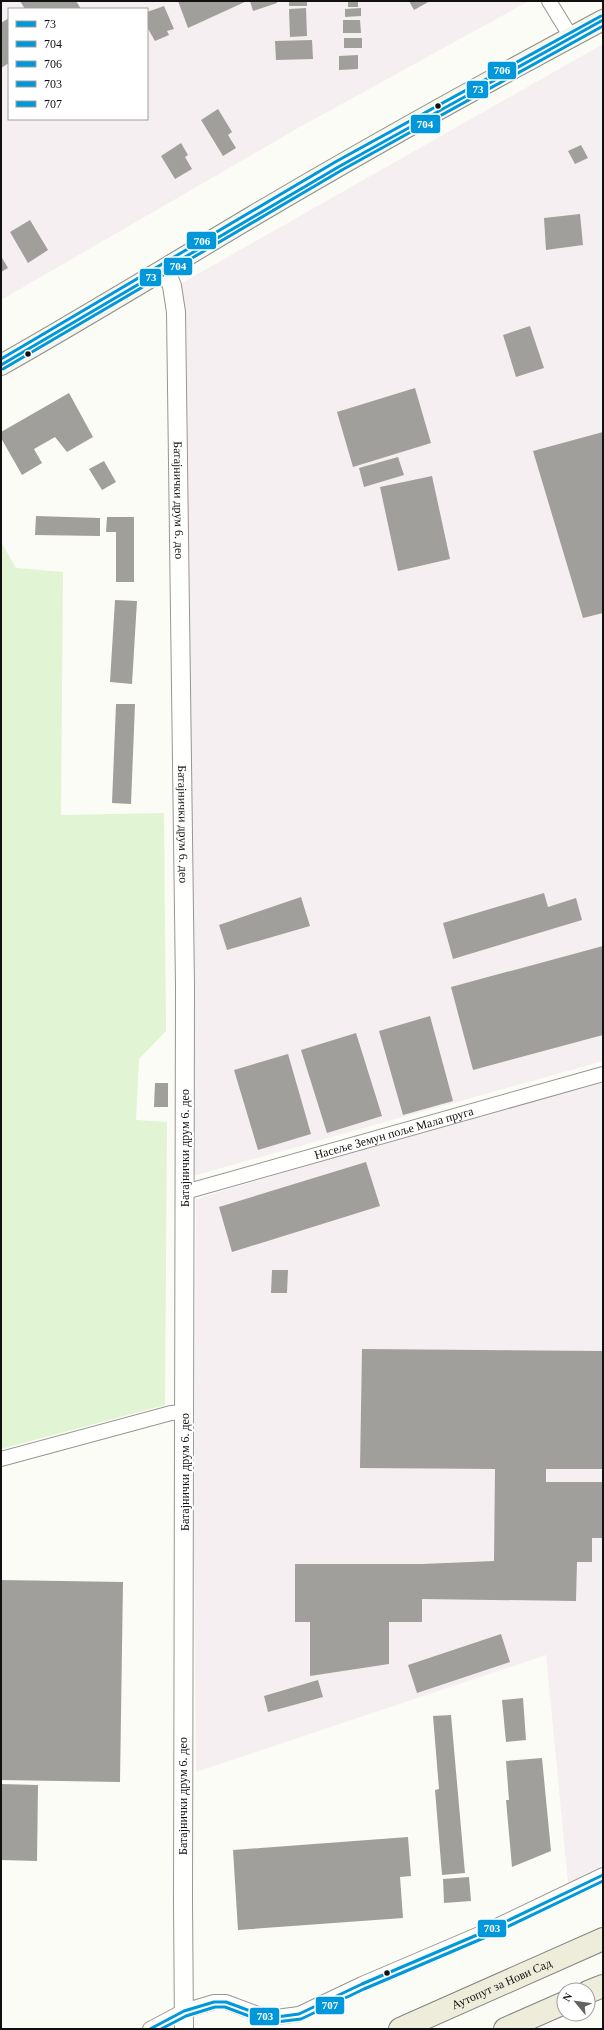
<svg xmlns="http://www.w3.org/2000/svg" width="604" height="2030" font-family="'Times New Roman',serif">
<rect width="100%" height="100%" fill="#fcfcf6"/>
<path fill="#f5eff2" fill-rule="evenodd" d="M1,1H529L300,127L1,300ZM9,9H147V119H9Z
M603,44V1061L193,1176L180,284Z
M603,1076V1865L568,1883L546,1655L196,1772L194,1549L196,1199Z"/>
<path fill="#e1f4d4" d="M1,542L16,568L63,572L61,815L164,813L166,1031L139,1059L136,1120L167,1122L165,1405L1,1449Z"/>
<path fill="#a09f9b" d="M20,1H76L81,9H25Z
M178,1H247L188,28Z
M250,1H277V3L253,11Z
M289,1H307V6H289Z
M348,1H358V7H348Z
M409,1H430L414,10Z
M164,6L174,29L167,31L169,35L155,41L147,27V12Z
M306,8L307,36L290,37L289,9Z
M361,8V16L345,17V9Z
M9,18V63L1,68V23Z
M343,20H360L361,33H343Z
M344,38H362V48H344Z
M312,40L313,59L276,60L275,41Z
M358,55V69L339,70V56Z
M218,109L232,132L228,135L236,148L223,156L201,120Z
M181,143L188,155L185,157L192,169L175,179L161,156Z
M581,145L588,158L575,164L568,151Z
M580,214L583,245L546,250L544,218Z
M30,220L48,250L28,263L10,232Z
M1,256L8,268L1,272Z
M530,326L544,368L516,377L503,335Z
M415,388L431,443L353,467L337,412Z
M69,393L93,437L67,452L55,437L34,449L42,463L22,475L1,438V432Z
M603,432V613L583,618L533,451Z
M398,457L404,475L364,487L359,468Z
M104,461L116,482L102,490L89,469Z
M432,476L450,559L398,571L380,487Z
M36,516L100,518V536L35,535Z
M107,517H134V582H116V532H106Z
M115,600L137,601L132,684L110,682Z
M116,704H135L131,804L112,803Z
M544,893L548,907L576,898L582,920L453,959L443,923Z
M301,897L310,926L227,950L219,925Z
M603,946V1035L473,1070L451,987Z
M430,1016L453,1101L403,1115L379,1031Z
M356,1033L382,1116L327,1133L301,1050Z
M288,1054L311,1134L258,1150L234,1070Z
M155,1083H168V1107H154Z
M366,1162L380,1206L232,1252L219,1207Z
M272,1270H288L287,1293H271Z
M362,1349L603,1351V1469H546V1482H603V1538H592V1562H577L576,1601L422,1599V1622H389V1664L310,1676V1622H295V1564H422L494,1561L495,1469L360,1468Z
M1,1580L123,1582L120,1782L1,1780Z
M501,1634L510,1662L417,1693L408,1665Z
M318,1680L323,1697L268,1712L264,1696Z
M523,1698L526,1740L506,1742L502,1700Z
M451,1715L465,1873L442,1875L435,1790L439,1789L433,1716Z
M542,1758L551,1851L512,1867L506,1800H509L506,1761Z
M1,1784L38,1785L37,1861L1,1860Z
M408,1837L411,1876L400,1877L403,1918L238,1930L233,1850Z
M469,1877L471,1901L444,1903L443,1879Z"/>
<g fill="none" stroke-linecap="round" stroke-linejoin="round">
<defs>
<g id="minor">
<path d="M549,1L571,37"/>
<path id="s1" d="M185,1192L603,1074"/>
<path d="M1,1459L171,1413L184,1412"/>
<path d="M150,2029L184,2011L214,2002H226L269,2018L299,2014L362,1984L484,1932L603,1875"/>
</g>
<g id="tertiary">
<path id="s2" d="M165,269L172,286L176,312L185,987L183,1901L184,2029"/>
</g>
<path id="secondary" d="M1,365C86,317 169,266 253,216C368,148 485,83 603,20"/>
<g id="primary">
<path d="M588,1992L603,1986"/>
<path id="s3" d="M400,2029L603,1939"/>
<path d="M505,2029L564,2003"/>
</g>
</defs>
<use href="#minor" stroke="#969694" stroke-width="16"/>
<use href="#tertiary" stroke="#969694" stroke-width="20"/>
<use href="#secondary" stroke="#8d8d8a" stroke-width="22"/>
<use href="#primary" stroke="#848481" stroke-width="24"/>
<use href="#minor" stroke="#fffffe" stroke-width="14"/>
<use href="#tertiary" stroke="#fffffe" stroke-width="18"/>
<use href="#secondary" stroke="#f5f6eb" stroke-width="20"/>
<use href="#primary" stroke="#eeecda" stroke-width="22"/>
<defs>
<path id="bus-1" d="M1,365L340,166L603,20"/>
<path id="bus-2" d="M3,369L342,170L603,26"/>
<path id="bus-3" d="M1,359L337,161L601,16"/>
<path id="bus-4" d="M150,2029L184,2011L214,2002H226L269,2018L299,2014L362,1984L484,1932L603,1875"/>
<path id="bus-5" d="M161,2029L186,2016L215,2007H225L268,2023L301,2019L364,1989L486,1937L603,1881"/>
</defs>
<use href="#bus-1" stroke="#fff" stroke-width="6"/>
<use href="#bus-2" stroke="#fff" stroke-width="6"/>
<use href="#bus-3" stroke="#fff" stroke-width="6"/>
<use href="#bus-4" stroke="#fff" stroke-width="6"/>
<use href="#bus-5" stroke="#fff" stroke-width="6"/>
<use href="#bus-1" stroke="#0098da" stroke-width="3"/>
<use href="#bus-2" stroke="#0098da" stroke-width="3"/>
<use href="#bus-3" stroke="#0098da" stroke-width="3"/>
<use href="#bus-4" stroke="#0098da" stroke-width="3"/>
<use href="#bus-5" stroke="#0098da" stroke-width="3"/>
</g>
<g fill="#101010" stroke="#fff" stroke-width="1.5">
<circle cx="438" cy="106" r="3.5"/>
<circle cx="28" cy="354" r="3.5"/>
<circle cx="387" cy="1973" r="3.5"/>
</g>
<g text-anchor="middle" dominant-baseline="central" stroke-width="4" stroke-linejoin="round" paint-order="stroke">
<g font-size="12" fill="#101010" stroke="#fff">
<text stroke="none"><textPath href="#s2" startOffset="233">Батајнички друм 6. део</textPath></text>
<text stroke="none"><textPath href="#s2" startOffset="557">Батајнички друм 6. део</textPath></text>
<text stroke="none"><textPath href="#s1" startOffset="217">Насеље Земун поље Мала пруга</textPath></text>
<text transform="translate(185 1148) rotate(-90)">Батајнички друм 6. део</text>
<text transform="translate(185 1472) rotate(-90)">Батајнички друм 6. део</text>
<text transform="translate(183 1796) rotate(-90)">Батајнички друм 6. део</text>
<text stroke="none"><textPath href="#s3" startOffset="111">Аутопут за Нови Сад</textPath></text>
</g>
</g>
<g stroke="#fff" stroke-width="1.5">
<rect x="487" y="61" width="30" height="19" rx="4" fill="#0098da"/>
<rect x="466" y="80" width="23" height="19" rx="4" fill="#0098da"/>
<rect x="410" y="114" width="31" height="20" rx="4" fill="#0098da"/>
<rect x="186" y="231" width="31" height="19" rx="4" fill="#0098da"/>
<rect x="163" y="257" width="30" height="19" rx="4" fill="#0098da"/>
<rect x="139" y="268" width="23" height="19" rx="4" fill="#0098da"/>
<rect x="477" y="1919" width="30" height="19" rx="4" fill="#0098da"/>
<rect x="315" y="1996" width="30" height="19" rx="4" fill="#0098da"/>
<rect x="249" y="2007" width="31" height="19" rx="4" fill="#0098da"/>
</g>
<g font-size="11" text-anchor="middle" font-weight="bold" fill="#fff">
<text x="502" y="74">706</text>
<text x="478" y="93">73</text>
<text x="425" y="128">704</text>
<text x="202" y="245">706</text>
<text x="178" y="270">704</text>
<text x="151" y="281">73</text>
<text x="492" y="1932">703</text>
<text x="330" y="2009">707</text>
<text x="265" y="2020">703</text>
</g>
<rect width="604" height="2030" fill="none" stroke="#101010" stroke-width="4"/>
<rect x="8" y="8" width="140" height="112" fill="#ffffff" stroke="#9f9f9f"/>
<rect x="16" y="21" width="20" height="6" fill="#0098da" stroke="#9f9f9f"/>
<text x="44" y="28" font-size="12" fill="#101010">73</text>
<rect x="16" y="41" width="20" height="6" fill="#0098da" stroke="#9f9f9f"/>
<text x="44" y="48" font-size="12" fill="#101010">704</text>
<rect x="16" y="61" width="20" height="6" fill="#0098da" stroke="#9f9f9f"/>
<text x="44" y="68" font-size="12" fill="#101010">706</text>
<rect x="16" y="81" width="20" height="6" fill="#0098da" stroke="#9f9f9f"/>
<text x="44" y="88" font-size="12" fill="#101010">703</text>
<rect x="16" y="101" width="20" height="6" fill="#0098da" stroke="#9f9f9f"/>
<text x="44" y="108" font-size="12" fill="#101010">707</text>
<g transform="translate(576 2002) rotate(299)"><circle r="19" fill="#ffffff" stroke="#9f9f9f"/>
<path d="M0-3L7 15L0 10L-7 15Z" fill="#636360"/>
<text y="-6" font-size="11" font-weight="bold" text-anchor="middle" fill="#101010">N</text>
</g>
</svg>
